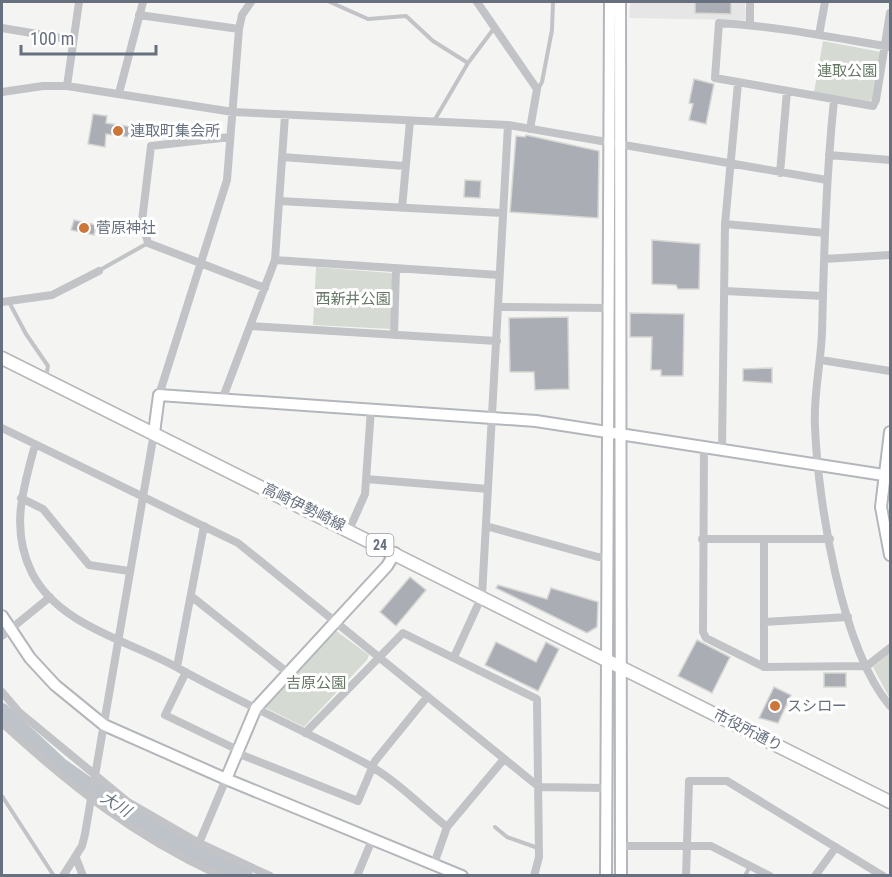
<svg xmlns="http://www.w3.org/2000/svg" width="892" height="877" font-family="'Roboto Condensed','Noto Sans JP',sans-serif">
<rect width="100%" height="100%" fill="#f4f5f2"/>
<path fill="#e5e6e5" d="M630,2H745L746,20L629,18Z"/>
<path fill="#d5dbd3" d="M823,41L881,52L874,98L869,101L814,92Z
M316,267L391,273L394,276L391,329L313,325Z
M335,630L369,655L367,660L304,727L266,708V705Z
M890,653V699L873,667Z"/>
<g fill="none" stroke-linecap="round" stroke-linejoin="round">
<path stroke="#bdc3c9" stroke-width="16" d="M2,711L61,766L98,792L187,849L245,876"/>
</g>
<path fill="#aaaeb4" stroke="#d6d6d4" stroke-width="1.5" d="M695,2H731V14L695,13Z
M694,79L714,84L706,124L689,120L693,104L689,103Z
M93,114L107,116L106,123L146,129L144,139L106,134L105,147L88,144Z
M526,135L599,151L598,218L510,212L516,136L525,137Z
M465,180L481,181L480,198L464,197Z
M74,220L96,225L94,235L71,230Z
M652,240L700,244L699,289H678L676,285L652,284Z
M630,313L684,314L683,376H661V370H651L652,337H630Z
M568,317L569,389L535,390L534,372H510L509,318Z
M772,368V383L743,381V369Z
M410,577L426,590L396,626L380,612Z
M498,585L547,599L551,588L598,602L597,627L587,633L496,588Z
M697,640L730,657L712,693L678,676Z
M496,642L536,662L546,642L559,649L538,691L485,665Z
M824,673H846V687H824Z
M774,687L791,695L778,723L759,718Z"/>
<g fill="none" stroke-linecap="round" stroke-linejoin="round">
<defs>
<path id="secondary" d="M620,2L621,876
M890,432L881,507L890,555
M154,433L159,395L536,421L890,476
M2,616L30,658L55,685L104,725L226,779L462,876
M226,779L256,708L387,566L395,553
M606,876L610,2"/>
<path id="primary" d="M2,358L890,802"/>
</defs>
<use href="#secondary" stroke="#b3b6bb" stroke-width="14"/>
<use href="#primary" stroke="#b4b6ba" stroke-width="15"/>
<path stroke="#c1c3c6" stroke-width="4" d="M330,2L368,19L406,16L433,41L468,63
M538,89L542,82L552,30L553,2
M434,121L468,63L495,27
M100,270L148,243
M9,302L26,334L48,366L46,377
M2,796L54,876
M495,827L507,837L538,848
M745,876L750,866"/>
<path stroke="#c1c3c6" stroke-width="8" d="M477,2L537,89L530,129
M750,2V25
M890,13L876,100L873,106L715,78L719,23C775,26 830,37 885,46L890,47
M139,15L239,29
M2,28L73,40
M819,35L825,2
M67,86L79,2
M2,92L43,86H67L233,112L508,125L827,180
M119,93L143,2
M834,100C826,177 824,254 822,332C821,363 813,396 815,427C818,502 841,648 890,706
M230,137L151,146L142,221L148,243L265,288
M829,155L890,160
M282,157L405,166
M780,173L787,91
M279,201L502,213
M402,208L410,121
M725,224L825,233
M824,259L890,255
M275,260L499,275
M725,291L823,296
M2,302L52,295L99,271
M498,307L608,308
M251,326L497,341
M394,335L396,269
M821,360L890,371
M159,395L227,180L239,29L242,15L251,2
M222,400L275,260L285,115
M2,428L238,543L539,787L607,788
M35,445C23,489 10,529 32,573C59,626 130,641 178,668C239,702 303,730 365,763C395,779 421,806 447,827
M704,446L703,632L706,638L764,667L867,666L890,648
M722,449L725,224L738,83
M366,479L488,489
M21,498L43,509L89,565L129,571
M486,526L598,557H607
M349,530L365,494L371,409
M702,539H830
M191,596L288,673
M764,622L848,617
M2,636L50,597
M454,657L482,596L508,125
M177,667L204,526
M764,667V540
M186,672L165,715L238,750
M2,692L19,712L128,802L199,843L270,876
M2,723C72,787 134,836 221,876
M305,733L403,633L537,699L539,857L534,876
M237,753L358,801L375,761L427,697
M199,843L226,779
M620,846H711L770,876
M76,858L83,876
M434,864L447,827L504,759
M63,876L82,846L85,834L154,433
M357,876L372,840
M686,876L689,781H727L883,876
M815,876L836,847"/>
<use href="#secondary" stroke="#fff" stroke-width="10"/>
<use href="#primary" stroke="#fff" stroke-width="12"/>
</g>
<g fill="#cd7639" stroke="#fff" stroke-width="2">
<circle cx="118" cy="131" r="6"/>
<circle cx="84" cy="228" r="6"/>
<circle cx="775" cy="706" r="6"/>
</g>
<g text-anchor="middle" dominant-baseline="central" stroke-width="6" stroke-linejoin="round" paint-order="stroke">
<rect fill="#fff" stroke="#959ba5" stroke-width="1.5" x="366.5" y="534" width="27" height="22" rx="4.5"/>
<g font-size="14" font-weight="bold" fill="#67707f">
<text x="380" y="545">24</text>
</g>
<g font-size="15" fill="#667765" stroke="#fff">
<text x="847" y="71">連取公園</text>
<text x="353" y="299">西新井公園</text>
<text x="316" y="683">吉原公園</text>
</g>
<g font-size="15" fill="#67707f" stroke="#fff" text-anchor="start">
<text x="130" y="131">連取町集会所</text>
<text x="96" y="228">菅原神社</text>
<text x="787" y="706">スシロー</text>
</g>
<g font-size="15" fill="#67707f" stroke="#fff">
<text transform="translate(304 507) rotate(26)">高崎伊勢崎線</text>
<text transform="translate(748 730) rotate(27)">市役所通り</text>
</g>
<g font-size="16" font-style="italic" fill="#697783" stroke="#fff">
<text transform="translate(116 804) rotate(32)">大川</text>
</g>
</g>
<rect width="892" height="877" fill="none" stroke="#67707f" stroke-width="6"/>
<path d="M21 45v9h135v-9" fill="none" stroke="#67707f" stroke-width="3"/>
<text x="30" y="45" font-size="18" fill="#67707f" stroke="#ffffff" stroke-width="4.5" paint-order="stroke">100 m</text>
</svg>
